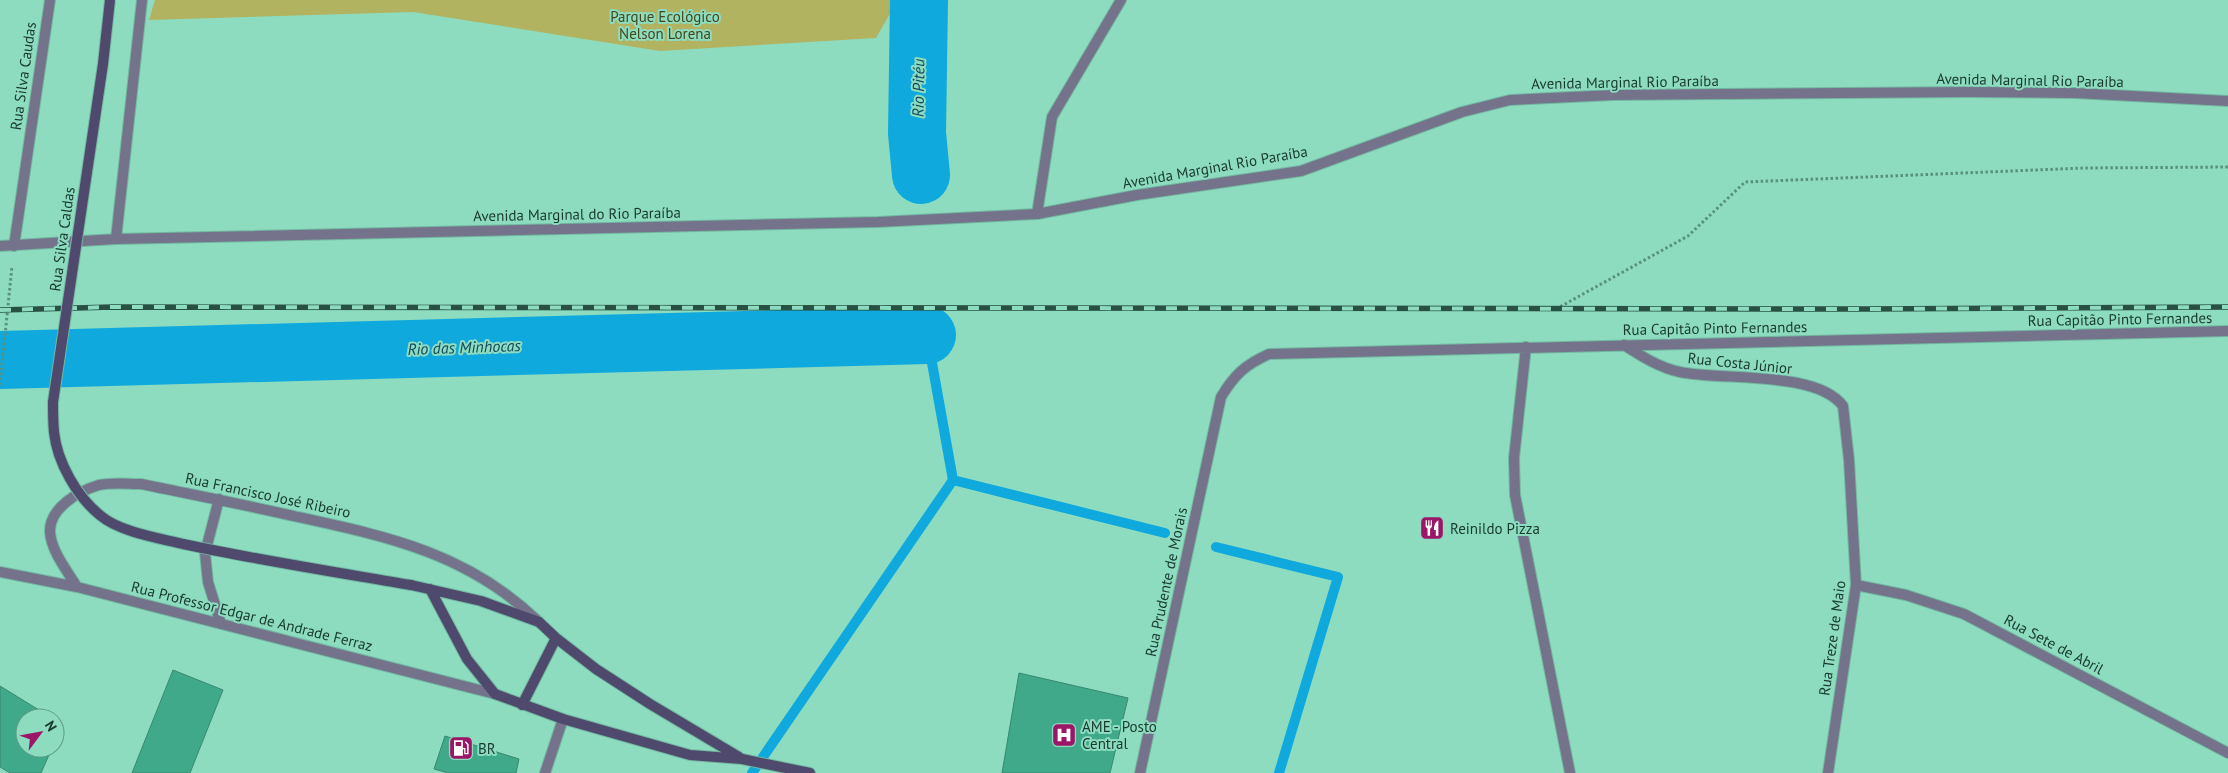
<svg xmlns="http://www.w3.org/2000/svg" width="2228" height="773" font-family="'PT Sans',sans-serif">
<rect width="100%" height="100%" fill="#8ddcc0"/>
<path fill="#b1b360" d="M155,0H898L876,38L660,51L413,12L149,20Z"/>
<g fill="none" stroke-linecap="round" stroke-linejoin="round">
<path stroke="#0fa9dd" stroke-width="10" d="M953,480L1165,533
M1216,547L1338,577L1279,773
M752,773L953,480L927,335"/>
<path stroke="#0fa9dd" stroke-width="58" d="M919,0L917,133L921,175
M0,360L927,335"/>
</g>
<path fill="#40a989" stroke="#38886f" d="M173,670L223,690L190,773H132Z
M1019,673L1128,698L1110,773H1002Z
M0,686L52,718H25V748H52L41,773H10L0,767Z
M55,720L63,725L55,742Z
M445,736L519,759L516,773H448L434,769Z"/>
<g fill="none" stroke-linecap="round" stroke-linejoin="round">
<defs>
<path id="lane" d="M1037,214L1052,117L1121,0"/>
<path id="street" d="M116,239L142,0
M0,246L116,239L878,222L1037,214L1137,195L1301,171L1462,112L1510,100L1613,95L1967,92L2075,93L2228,101
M14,246L50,0
M1624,345C1641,356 1660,368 1680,372C1722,381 1816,370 1843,406L1849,460L1856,585L1828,773
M1526,347L1514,458L1515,495L1570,773
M219,499L205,553L208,582L221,624
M0,572L77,587L495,694
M1856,585L1906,595L1964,614L2228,753
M77,587C68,572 51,551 50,532C49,508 79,491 99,485C113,482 128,484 141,484C194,495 246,505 298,517C390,537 469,554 539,622
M545,773L563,719
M1140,773L1221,397C1235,374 1245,365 1269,354L2228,331"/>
<path id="secondary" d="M411,585L481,601L539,622L556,638L596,669L650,704L739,757
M430,589L467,659L495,694L563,719L690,755L742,759L810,773
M522,705L556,638"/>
</defs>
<use href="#lane" stroke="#73b8a0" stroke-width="12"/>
<use href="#street" stroke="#73b8a0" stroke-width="12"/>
<use href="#secondary" stroke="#73b8a0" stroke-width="12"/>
<path stroke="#58927e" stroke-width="3" stroke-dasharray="2.5 2.5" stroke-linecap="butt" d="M1556,309L1688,236L1745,182L2084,168L2228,167
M0,385L12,266"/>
<use href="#lane" stroke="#75728c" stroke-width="10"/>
<use href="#street" stroke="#75728c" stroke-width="10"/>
<use href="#secondary" stroke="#4e496d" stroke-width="10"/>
<defs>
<path id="rail" d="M0,310L113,307L1868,309L2228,307"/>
</defs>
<use href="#rail" stroke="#285043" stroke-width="5.5"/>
<use href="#rail" stroke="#8ddcc0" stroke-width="4" stroke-dasharray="11" stroke-linecap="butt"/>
<defs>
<path id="secondary-bridge" d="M110,0L103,64L53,402C53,412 53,422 54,432C57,462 77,497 101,516C120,532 159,538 183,544C258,560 335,572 411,585"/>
</defs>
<use href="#secondary-bridge" stroke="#73b8a0" stroke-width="12" stroke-linecap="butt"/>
<use href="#secondary-bridge" stroke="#4e496d" stroke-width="10"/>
</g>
<defs>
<symbol id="restaurant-square" viewBox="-11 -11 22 22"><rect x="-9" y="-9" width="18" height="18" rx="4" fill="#9c1668" stroke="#8ddcc0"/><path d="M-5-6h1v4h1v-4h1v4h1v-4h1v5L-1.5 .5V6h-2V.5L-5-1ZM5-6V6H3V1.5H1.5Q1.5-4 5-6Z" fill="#fff"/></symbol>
<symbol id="hospital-square" viewBox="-11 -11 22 22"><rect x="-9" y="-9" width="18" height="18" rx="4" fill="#9c1668" stroke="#8ddcc0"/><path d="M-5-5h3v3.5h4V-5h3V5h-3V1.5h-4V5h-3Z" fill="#fff"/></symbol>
<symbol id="fuel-square" viewBox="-11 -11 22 22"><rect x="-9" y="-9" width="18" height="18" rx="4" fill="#9c1668" stroke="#8ddcc0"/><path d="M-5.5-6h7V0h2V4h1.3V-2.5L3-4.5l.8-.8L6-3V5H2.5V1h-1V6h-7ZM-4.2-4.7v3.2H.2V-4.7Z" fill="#fff"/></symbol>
</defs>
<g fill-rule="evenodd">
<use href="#restaurant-square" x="1418" y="514" width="28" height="28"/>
<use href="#hospital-square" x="1050" y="721" width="28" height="28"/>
<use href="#fuel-square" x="447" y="734" width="28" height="28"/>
</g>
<g text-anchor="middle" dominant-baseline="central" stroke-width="4" stroke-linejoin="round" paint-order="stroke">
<g font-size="15" fill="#454618" stroke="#8ddcc0">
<text x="665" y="16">Parque Ecológico<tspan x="665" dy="17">Nelson Lorena</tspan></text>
</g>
<g font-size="15" fill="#18392e" stroke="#8ddcc0">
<text transform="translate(23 76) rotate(-82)">Rua Silva Caudas</text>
<text transform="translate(2030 80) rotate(1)">Avenida Marginal Rio Paraíba</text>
<text transform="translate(1625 82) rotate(-1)">Avenida Marginal Rio Paraíba</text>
<text transform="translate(1215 167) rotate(-10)">Avenida Marginal Rio Paraíba</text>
<text transform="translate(577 214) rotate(-1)">Avenida Marginal do Rio Paraíba</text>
<text transform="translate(62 239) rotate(-82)">Rua Silva Caldas</text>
<text transform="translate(2120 319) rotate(-1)">Rua Capitão Pinto Fernandes</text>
<text transform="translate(1715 328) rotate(-1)">Rua Capitão Pinto Fernandes</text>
<text transform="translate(1740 363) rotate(6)">Rua Costa Júnior</text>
<text transform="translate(268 495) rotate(12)">Rua Francisco José Ribeiro</text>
<text transform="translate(1166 582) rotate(-78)">Rua Prudente de Morais</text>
<text transform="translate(252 616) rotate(14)">Rua Professor Edgar de Andrade Ferraz</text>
<text transform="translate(1832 638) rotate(-82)">Rua Treze de Maio</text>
<text transform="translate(2054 644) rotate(28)">Rua Sete de Abril</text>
</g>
<g font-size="15" fill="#18392e" stroke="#8ddcc0" text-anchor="start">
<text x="1450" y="528">Reinildo Pizza</text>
<text x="1082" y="726">AME - Posto<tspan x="1082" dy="17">Central</tspan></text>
<text x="478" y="748">BR</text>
</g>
<g font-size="16" font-style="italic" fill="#13485e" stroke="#8ddcc0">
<text transform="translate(918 88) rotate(-89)">Rio Pitéu</text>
<text transform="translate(464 347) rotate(-2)">Rio das Minhocas</text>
</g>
</g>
<g transform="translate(40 733) rotate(58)"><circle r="24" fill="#8ddcc0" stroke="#5e9b86"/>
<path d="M0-4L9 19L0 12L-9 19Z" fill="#9c1668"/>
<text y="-8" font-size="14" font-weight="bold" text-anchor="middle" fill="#18392e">N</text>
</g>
</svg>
